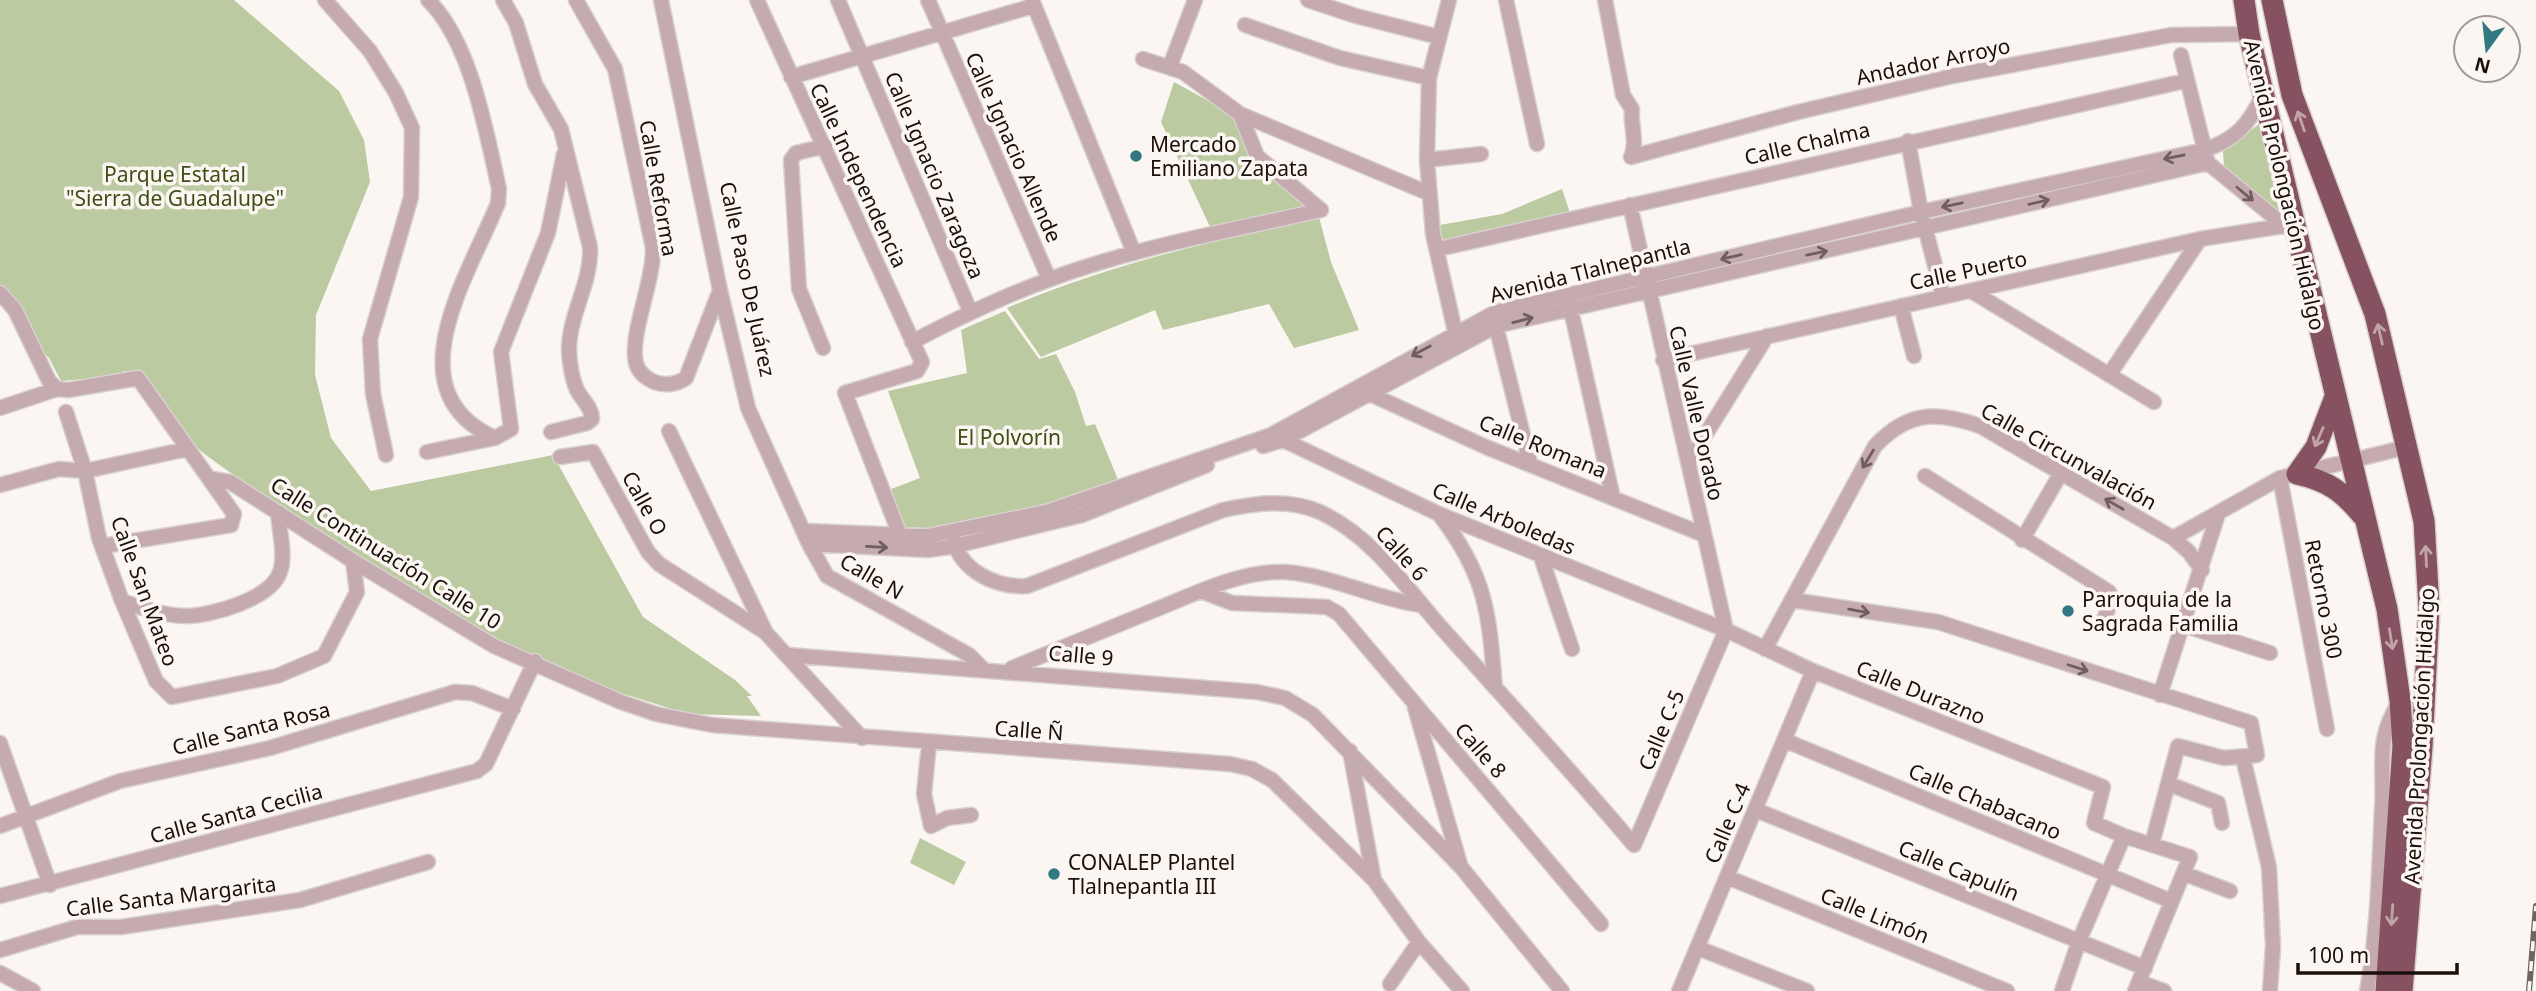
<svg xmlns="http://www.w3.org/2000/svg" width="2536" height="991" font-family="'Noto Sans',sans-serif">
<rect width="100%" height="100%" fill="#fcf6f2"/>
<path fill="#bbcaa0" d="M0,0H234L339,91L364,140L370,182L316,315L315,375L331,438L371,491L553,455L643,617L735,680L752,696H747L761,716L688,714L570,677L459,619L320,537L207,456L178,432L151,383L125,371L108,377L61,381L49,358L33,343L0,291Z
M1174,82L1236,116L1256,159L1313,209L1212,231L1161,122Z
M2262,122L2286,222L2224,168L2223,151Z
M1562,189L1572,219L1441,244L1440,225L1502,214Z
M1319,217L1331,262L1359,330L1294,348L1269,304L1163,330L1155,310L1041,357L1007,308C1107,265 1213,241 1319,217Z
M1005,311L1039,359L1056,354L1075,392L1086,426L1095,424L1119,482L993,520L904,537L891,489L920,478L888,391L967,373L961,330Z
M920,838L966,862L954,885L910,863Z"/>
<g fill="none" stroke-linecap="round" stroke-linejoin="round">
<defs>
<path id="minor" d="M325,0L370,51L396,93L412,128L411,197L370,339L373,394L386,455
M428,0C471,42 486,131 499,189L498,203C469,275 391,391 495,438
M503,0L516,23L535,84L561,129L590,247C592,281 570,313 569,348C569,361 572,379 577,390C582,400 592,407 592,419L587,423L551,432
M576,0L615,69L653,248C654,282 629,335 636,363C638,372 646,378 654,382C666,386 676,385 686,378L720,290
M661,0L720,290L748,408L809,544L827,576L969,655L982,668
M757,0L922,362L917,371L845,393L903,543
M838,0L970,311
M928,0L1049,279
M1032,0L1134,253
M1308,0L1356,16L1439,37
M1449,0L1429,78L1427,160L1433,234L1457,340
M1506,0L1537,144
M1605,0L1623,95L1632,109C1630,125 1638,142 1631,157
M1245,25L1340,58L1429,78
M2181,55L2208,163L2286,227
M1143,59L1183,72L1240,114L1428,193
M1170,66L1195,0
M791,77L1033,6
M1240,114L1257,156L1321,210
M1908,141L1921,212L1943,296
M1631,157L1798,112L1953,76L2171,35L2249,34
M1427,160L1481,154
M1630,205L1726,630
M1438,249L2185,81
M1973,292L2154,402
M0,293L15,310L49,381L57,389
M1569,301L1613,498
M1901,306L1914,356
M1496,326L1530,463
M912,342C956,319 1001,297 1048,280C1135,247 1230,231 1321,210
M823,348L799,289L791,160L796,153L825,146
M1663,360L2200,239L2283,226
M2109,375L2200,239
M1370,394L1486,447L1702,534
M0,408L57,389L68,390L138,378L234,514L231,525L103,546
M66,412L85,471L99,538L122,601L156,681L172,697L277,676L324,656L357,592L353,561
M669,431L766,633L862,738
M1277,437L1439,514L1726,630L1813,671L2103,787L2094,823L2124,836L2190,857L2135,991
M1263,446L1283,440L1496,326L2208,163
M427,452L495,438L511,429L501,352L548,233L564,154
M560,457L593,452L648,552L659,564L765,632
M1689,461L1767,336
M1925,476L2109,592L2112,598L2103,622
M2280,478L2327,729
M212,479L230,482L353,561L494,646L621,702L656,714L712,725L1230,764L1252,769L1272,780L1374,880L1419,942L1462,991
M0,485L59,469L85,471L187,449
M1441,517C1487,577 1489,615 1495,688
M806,531L928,536L1046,512L1271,435L1496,312L1921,212L2204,150C2235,140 2250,124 2263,94
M953,537C959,570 995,588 1027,586L1223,510C1256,503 1290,498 1322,513C1376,539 1408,591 1447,634C1510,704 1573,773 1634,845L1726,630
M2173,538L2280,478L2407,447
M2022,540L2061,473
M809,544L928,550L955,546L1082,515L1207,465
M1541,557L1572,649
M1201,591L1232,603L1327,607L1339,614L1601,924
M1792,600L1938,622L2251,723L2257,755L2224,758L2178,746L2152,844
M122,601C142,608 165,616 186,616C211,616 271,599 280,572C286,555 279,530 278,512
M2183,625L2270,653
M1765,649L1875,446C1908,411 1936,411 1980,426L2173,538L2189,552L2202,570
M787,655L1257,692L1285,698L1313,715L1461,867L1562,991
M1012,668C1059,649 1105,630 1152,611C1193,595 1240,570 1285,572C1331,575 1375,599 1421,605
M2160,695L2218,514
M1415,708L1460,864
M1784,740L2171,901
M0,743L50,885
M929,744L924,794L931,826L947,818L971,815
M1350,751L1374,880
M2243,758L2269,867L2273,946L2270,991
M2169,784L2218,803L2222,823
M1756,810L2145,968
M0,826L120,781L270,748L455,692L472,693L513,709
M2185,874L2230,891
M1727,877L2007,991
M0,896L477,771L486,764L535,661
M1698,948L1807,991
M0,950L77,927H121L300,900L428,862
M0,973L33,991
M2139,982L2164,991
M1390,984L1419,942
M1679,991L1813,671
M2062,991L2079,941L2124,836
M2367,991C2378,933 2379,868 2382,809C2385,765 2374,741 2400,701"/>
<path id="highway" d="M2244,0L2249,34L2387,609L2400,700L2403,746L2386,991
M2272,0L2292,95L2375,314L2424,521L2429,608L2422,747L2402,991
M2335,397L2316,447L2297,474C2328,481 2342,491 2362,515"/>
</defs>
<use href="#minor" stroke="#d8d1cd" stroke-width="17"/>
<use href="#highway" stroke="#d8d1cd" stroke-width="24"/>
<use href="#minor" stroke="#c5aab0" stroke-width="14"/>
<use href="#highway" stroke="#865261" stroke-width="21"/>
<defs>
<path id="rail" d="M2529,991L2536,906"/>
</defs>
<use href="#rail" stroke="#6e6560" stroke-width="6"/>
<use href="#rail" stroke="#fcf6f2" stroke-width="3.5" stroke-dasharray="10" stroke-linecap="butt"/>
</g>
<defs><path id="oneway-shaft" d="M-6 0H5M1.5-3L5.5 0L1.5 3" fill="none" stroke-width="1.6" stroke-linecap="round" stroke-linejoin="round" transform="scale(1.75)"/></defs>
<g stroke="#c1a4aa">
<use href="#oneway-shaft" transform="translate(2301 121) rotate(-109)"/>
<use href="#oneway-shaft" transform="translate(2380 334) rotate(-103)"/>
<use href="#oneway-shaft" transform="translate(2319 437) rotate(114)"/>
<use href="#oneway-shaft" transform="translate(2426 556) rotate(-93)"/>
<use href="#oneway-shaft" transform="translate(2391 639) rotate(81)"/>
<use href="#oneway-shaft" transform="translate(2392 915) rotate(94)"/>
</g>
<g stroke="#705d5d">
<use href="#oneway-shaft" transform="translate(2174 157) rotate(168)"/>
<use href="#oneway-shaft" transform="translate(2245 194) rotate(40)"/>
<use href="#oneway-shaft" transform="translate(2039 202) rotate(-13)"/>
<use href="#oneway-shaft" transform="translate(1952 205) rotate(168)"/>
<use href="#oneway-shaft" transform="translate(1817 253) rotate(-12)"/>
<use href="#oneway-shaft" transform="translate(1731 257) rotate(167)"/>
<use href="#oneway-shaft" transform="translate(1523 320) rotate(-14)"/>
<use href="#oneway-shaft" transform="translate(1421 351) rotate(152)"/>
<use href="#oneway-shaft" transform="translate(1868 459) rotate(121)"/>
<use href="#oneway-shaft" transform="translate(2114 504) rotate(-150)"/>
<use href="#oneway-shaft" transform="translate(877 547) rotate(3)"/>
<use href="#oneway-shaft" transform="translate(1859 611) rotate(10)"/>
<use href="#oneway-shaft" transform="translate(2078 668) rotate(18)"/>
</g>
<g fill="#317882" stroke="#fcf6f2" stroke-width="2.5">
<circle cx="1136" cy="156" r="7"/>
<circle cx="2068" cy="611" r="7"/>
<circle cx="1054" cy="874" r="7"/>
</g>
<g text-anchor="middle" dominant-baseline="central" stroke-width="7" stroke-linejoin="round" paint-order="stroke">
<g font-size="21" fill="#1a100a" stroke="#fcf6f2">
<text transform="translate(1933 61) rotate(-12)">Andador Arroyo</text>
<text transform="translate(1807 143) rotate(-13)">Calle Chalma</text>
<text transform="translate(1014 147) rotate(66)">Calle Ignacio Allende</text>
<text transform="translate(859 175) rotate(65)">Calle Independencia</text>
<text transform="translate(935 175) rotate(67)">Calle Ignacio Zaragoza</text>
<text transform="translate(2285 185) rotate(77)">Avenida Prolongación Hidalgo</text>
<text transform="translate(659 188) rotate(80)">Calle Reforma</text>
<text transform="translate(1590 270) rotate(-14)">Avenida Tlalnepantla</text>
<text transform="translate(1968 270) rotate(-12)">Calle Puerto</text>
<text transform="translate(748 279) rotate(78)">Calle Paso De Juárez</text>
<text transform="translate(1697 413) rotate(77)">Calle Valle Dorado</text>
<text transform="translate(1543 446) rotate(22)">Calle Romana</text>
<text transform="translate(2069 456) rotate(29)">Calle Circunvalación</text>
<text transform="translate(645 503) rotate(61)">Calle O</text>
<text transform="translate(1504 518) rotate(23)">Calle Arboledas</text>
<text transform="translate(386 553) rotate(32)">Calle Continuación Calle 10</text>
<text transform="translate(1402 553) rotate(48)">Calle 6</text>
<text transform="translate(872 576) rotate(30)">Calle N</text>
<text transform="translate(145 591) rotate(70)">Calle San Mateo</text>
<text transform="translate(2324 599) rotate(79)">Retorno 300</text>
<text transform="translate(1081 655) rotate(5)">Calle 9</text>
<text transform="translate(1921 692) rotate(22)">Calle Durazno</text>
<text transform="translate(251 728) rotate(-14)">Calle Santa Rosa</text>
<text transform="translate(1029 730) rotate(4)">Calle Ñ</text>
<text transform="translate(1661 730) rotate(-67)">Calle C-5</text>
<text transform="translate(2419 736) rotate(-87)">Avenida Prolongación Hidalgo</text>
<text transform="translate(1481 750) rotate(49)">Calle 8</text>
<text transform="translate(1985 801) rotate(23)">Calle Chabacano</text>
<text transform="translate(236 813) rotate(-15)">Calle Santa Cecilia</text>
<text transform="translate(1727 823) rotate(-67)">Calle C-4</text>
<text transform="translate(1959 870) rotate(22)">Calle Capulín</text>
<text transform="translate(171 896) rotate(-7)">Calle Santa Margarita</text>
<text transform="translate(1875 915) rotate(22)">Calle Limón</text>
</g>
<g font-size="21" fill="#1a100a" stroke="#fcf6f2" text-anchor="start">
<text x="1150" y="144">Mercado<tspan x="1150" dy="24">Emiliano Zapata</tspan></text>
<text x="2082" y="599">Parroquia de la<tspan x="2082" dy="24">Sagrada Familia</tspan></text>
<text x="1068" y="862">CONALEP Plantel<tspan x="1068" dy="24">Tlalnepantla III</tspan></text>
</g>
<g font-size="21" fill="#3e4e15" stroke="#fcf6f2">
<text x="175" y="174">Parque Estatal<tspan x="175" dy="24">"Sierra de Guadalupe"</tspan></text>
<text x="1009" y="437">El Polvorín</text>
</g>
</g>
<g transform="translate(2487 49) rotate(195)"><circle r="33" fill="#fcf6f2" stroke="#a29a95" stroke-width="2"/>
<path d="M0-5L12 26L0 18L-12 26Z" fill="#317882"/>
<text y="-10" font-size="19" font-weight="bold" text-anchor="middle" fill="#1a100a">N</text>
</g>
<path d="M2298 963v10h159v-10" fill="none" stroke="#1a100a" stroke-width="3.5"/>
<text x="2308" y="963" font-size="21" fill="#1a100a" stroke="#fcf6f2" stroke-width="5" paint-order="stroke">100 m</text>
</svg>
